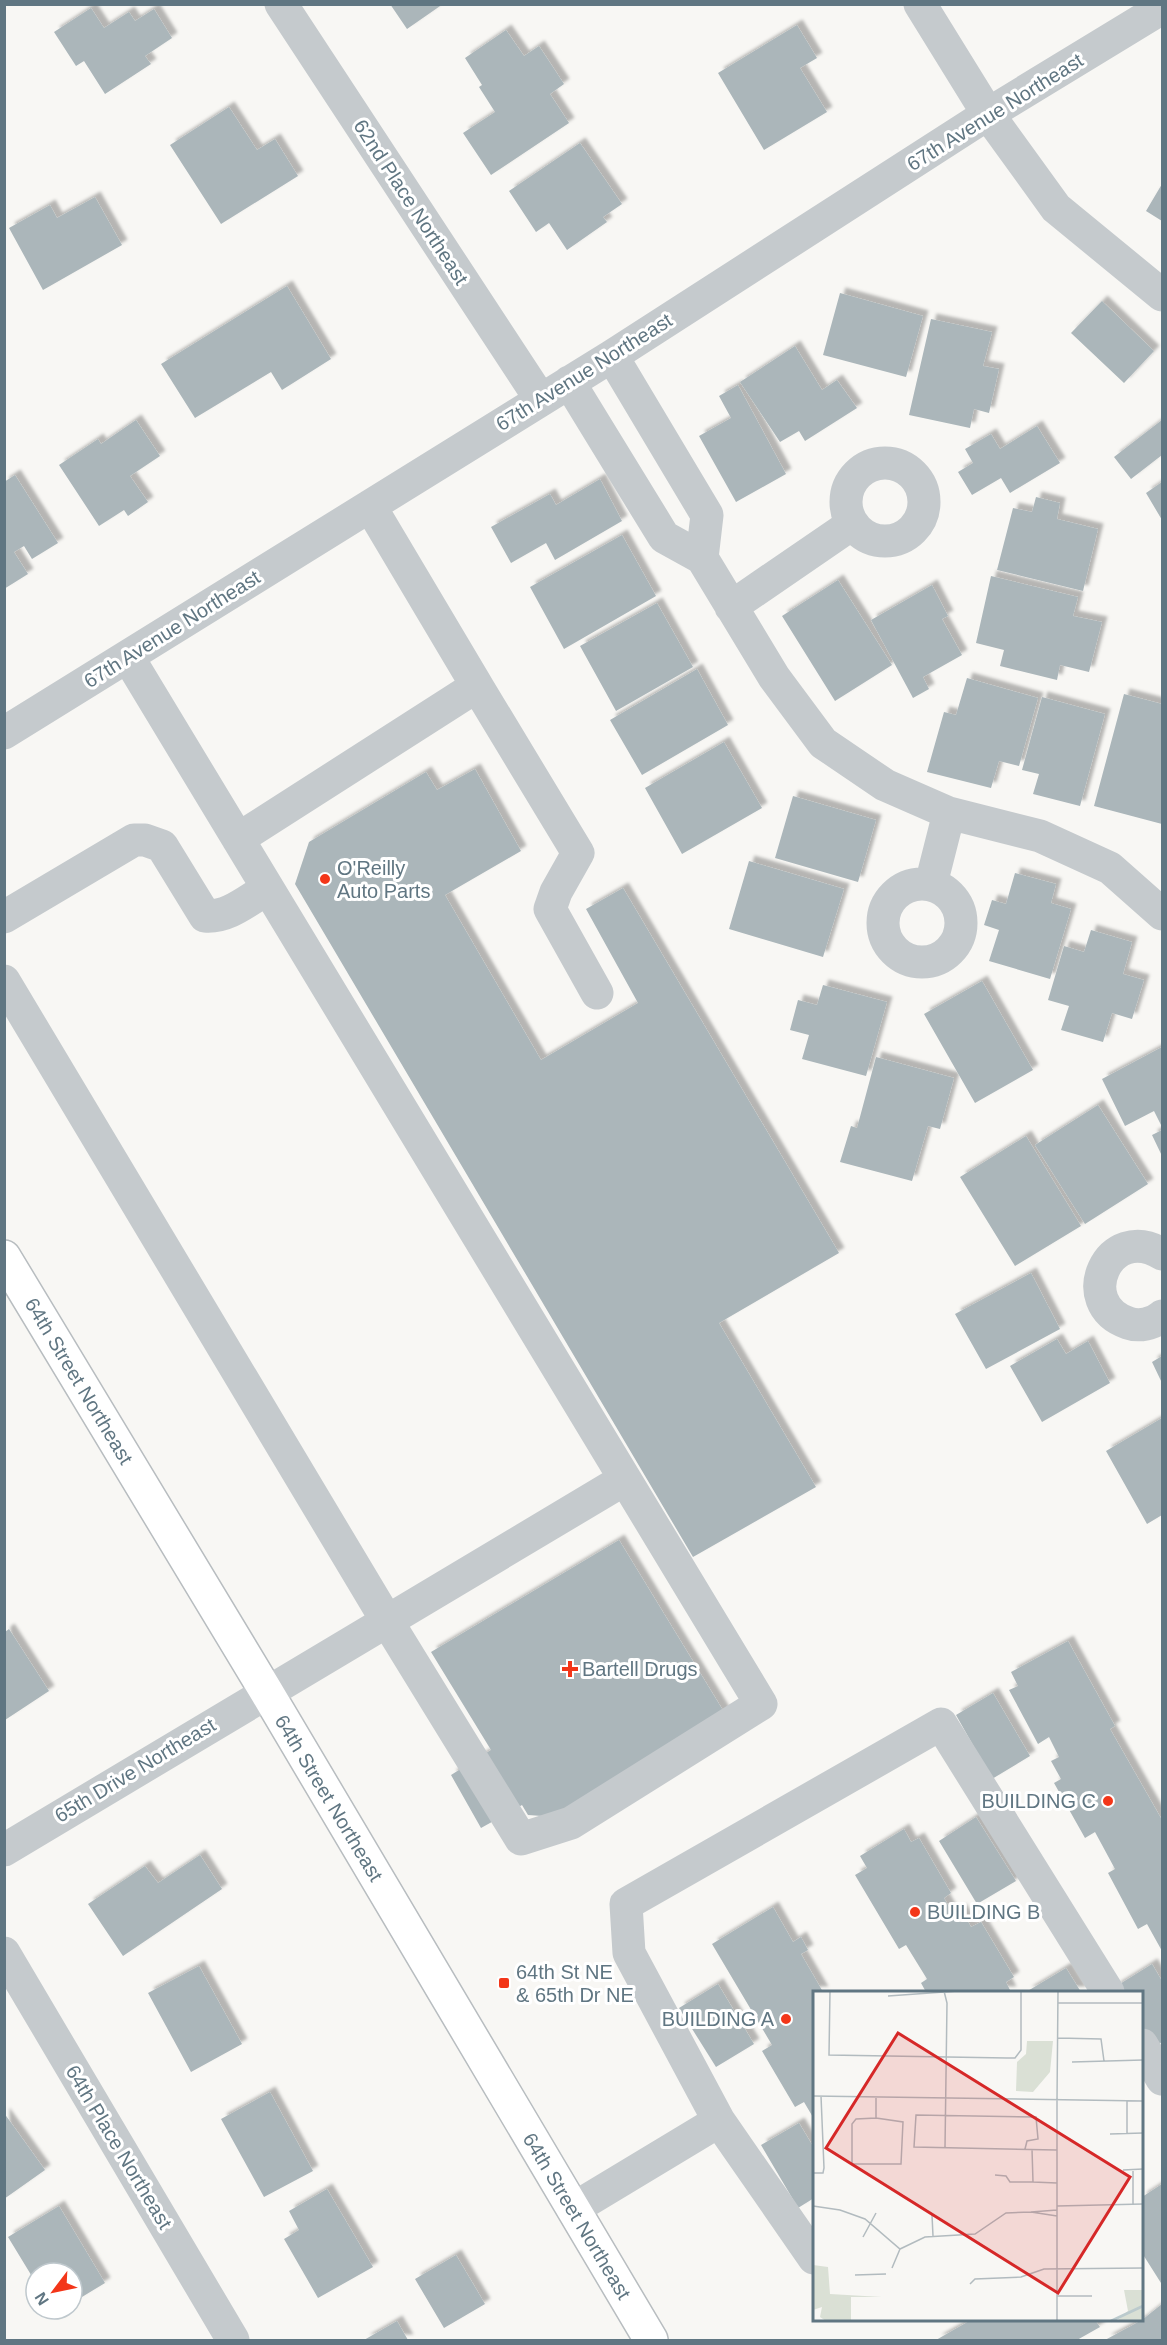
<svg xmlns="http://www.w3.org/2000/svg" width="1167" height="2345" font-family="Arial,sans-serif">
<defs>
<filter id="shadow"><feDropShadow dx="5.5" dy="-5.5" stdDeviation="1.5" flood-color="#0004"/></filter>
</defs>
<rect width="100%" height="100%" fill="#f8f7f4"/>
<path fill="#abb6ba" filter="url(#shadow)" d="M390,4H443L407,29Z
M91,8L104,28L129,12L135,21L154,9L172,38L145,56L151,64L105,94L84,61L76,66L54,32Z
M797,25L817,58L800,68L827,112L764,150L718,73Z
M506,30L524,56L539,46L564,84L550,94L569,123L491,175L463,133L495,112L479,87L482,85L465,58Z
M229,107L257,150L275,139L298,176L221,224L170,145Z
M580,143L622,204L603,217L607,222L567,250L549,223L536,232L509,191Z
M1162,184V221L1146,211Z
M95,197L122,245L43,290L9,228L50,205L57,218Z
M287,286L331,359L282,390L271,372L195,418L161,364Z
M840,293L923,316L906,377L823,355Z
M1102,301L1154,351L1124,383L1071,333Z
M931,319L992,332L983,366L999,369L989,413L974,409L970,428L909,415Z
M795,346L822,390L837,380L857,408L805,441L799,431L780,442L740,382Z
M738,385L786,474L736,502L699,436L731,418L719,396Z
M136,420L160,456L130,476L148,502L128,516L124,510L99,526L59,465L98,439L101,444Z
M1162,420V455L1131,479L1114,457Z
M1037,426L1060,463L1010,493L1001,478L972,495L958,472L973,463L965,449L991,434L1000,449Z
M15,475L58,543L32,559L24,546L14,552L28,574L4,589V482Z
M600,479L622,521L555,560L546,543L511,563L491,527L550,494L556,505Z
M1162,482V520L1146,493Z
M1036,497L1060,503L1057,519L1098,529L1083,591L997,570L1013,508L1032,512Z
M622,535L656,596L564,649L530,587Z
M991,576L1078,597L1073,616L1102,622L1089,672L1060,665L1057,680L1000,666L1004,650L976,643Z
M838,580L892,665L835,701L782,616Z
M932,585L948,616L942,619L962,655L923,677L929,689L913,698L871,620Z
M657,603L693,667L616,711L580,646Z
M697,669L728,725L642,775L610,720Z
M967,678L1038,698L1019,766L999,761L991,788L927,772L944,712L956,715Z
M1124,694L1162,704V824L1094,806Z
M1042,697L1105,714L1080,806L1033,794L1039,774L1022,770Z
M724,742L762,808L682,854L645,788Z
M475,769L521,851L445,895L541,1060L638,1003L586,909L623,888L839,1253L719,1323L816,1487L693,1557L295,884L309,842L426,772L437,790Z
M793,796L876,820L858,882L775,858Z
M749,861L844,889L823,957L729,929Z
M1015,873L1056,884L1051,903L1071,909L1050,979L989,961L999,930L984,925L992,900L1006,904Z
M1091,930L1132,942L1123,974L1144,980L1132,1019L1112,1013L1103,1042L1061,1030L1069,1006L1048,1000L1064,946L1084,952Z
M982,981L1033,1070L975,1103L924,1014Z
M823,985L887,1002L866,1076L802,1059L809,1035L790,1030L798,1000L817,1005Z
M1162,1047V1127L1154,1111L1125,1126L1102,1079Z
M876,1057L954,1078L940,1129L928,1126L912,1181L840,1162L851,1126L857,1128Z
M1098,1105L1148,1184L1085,1224L1035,1145Z
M1162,1130V1156L1152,1135Z
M1026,1136L1081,1226L1015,1266L960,1177Z
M1031,1273L1060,1329L986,1369L955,1314Z
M1057,1339L1066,1354L1088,1341L1110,1383L1042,1422L1010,1366Z
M1162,1356V1383L1152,1362Z
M1162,1418V1515L1147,1524L1106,1451Z
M619,1540L727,1717L556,1817L528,1815L522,1805L481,1828L451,1775L491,1750L431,1652Z
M9,1629L49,1691L5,1720V1632Z
M1068,1641L1115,1726L1110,1729L1162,1820V1951L1147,1924L1138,1929L1108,1873L1115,1869L1095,1832L1085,1838L1054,1783L1061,1779L1051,1761L1059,1757L1049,1737L1038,1744L1009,1690L1018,1686L1011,1672Z
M993,1693L1030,1756L992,1779L956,1715Z
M976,1817L1016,1881L977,1904L939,1841Z
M904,1829L911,1842L919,1838L951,1893L944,1898L953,1914L961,1909L971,1927L981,1922L1014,1977L1006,1982L1011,1992H926L921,1983L927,1979L906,1945L899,1949L855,1875L867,1868L860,1856Z
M200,1855L222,1889L123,1956L88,1904L145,1866L158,1883Z
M773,1907L793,1942L801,1937L808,1950L801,1954L823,1992H814V2119L804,2102L795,2107L762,2051L772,2045L712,1944Z
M1152,1964L1162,1981V2042L1152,2048L1142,2031V1992H1118L1115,1987Z
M199,1966L242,2044L191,2072L148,1993Z
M1066,1968L1081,1992H1026Z
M718,1984L754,2044L716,2067L679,2008Z
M270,2092L313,2171L264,2197L221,2119Z
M4,2113L45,2170L4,2199Z
M799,2123L814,2148V2198L798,2208L761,2145Z
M1162,2184V2282L1161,2283L1142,2253V2197Z
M327,2189L373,2267L318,2298L284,2239L299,2230L289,2211Z
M59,2206L105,2283L72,2303V2273H36V2283L8,2237Z
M456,2255L485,2304L444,2328L415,2279Z
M1162,2304V2340H1105L1142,2320Z
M971,2320H1095L1100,2327L1077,2340H936Z
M397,2321L408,2340H364Z"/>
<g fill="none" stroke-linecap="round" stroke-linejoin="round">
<defs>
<path id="major" d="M4,1257L266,1691L651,2340"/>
</defs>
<use href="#major" stroke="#b8bdc0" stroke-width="36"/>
<path stroke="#c5cacd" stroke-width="33" d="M281,4L541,400
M920,4L988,114L1056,208L1162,295
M569,382L664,537L702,558L707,515L612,356
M846 502a39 39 0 1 1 78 0a39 39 0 1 1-78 0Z
M702,558L774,677L823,743L885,785L949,813L1040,836L1110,868L1162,914
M731,607L852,524
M477,686L578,853L556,892L550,909L597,993
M4,733L612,356L988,114L1162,8
M238,839L477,686L370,506
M883 923a39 39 0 1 1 78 0a39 39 0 1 1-78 0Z
M931,884L949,813
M4,917L134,840H145L162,846L205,916C228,918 248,900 267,889
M4,981L387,1621L521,1839L571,1823L761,1704L128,657
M1162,1254C1108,1221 1072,1304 1128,1323C1139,1327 1153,1324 1162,1316
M4,1850L625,1479
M4,1953L233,2340
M1142,2045L1162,2079
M573,2209L719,2121
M814,2258L719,2121L629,1953L626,1904L941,1724L1108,1992"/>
<use href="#major" stroke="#fff" stroke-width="33"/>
</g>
<g fill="#f33619" stroke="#fff" stroke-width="2">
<circle cx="325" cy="879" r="6"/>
<path d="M567 1660h6v6h6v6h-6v6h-6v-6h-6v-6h6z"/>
<circle cx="1108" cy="1801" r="6"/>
<circle cx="915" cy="1912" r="6"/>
<rect x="498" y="1977" width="12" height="12" rx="3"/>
<circle cx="786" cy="2019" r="6"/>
</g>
<g text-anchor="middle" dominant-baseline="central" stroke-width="6" stroke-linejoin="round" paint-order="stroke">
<g font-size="20" fill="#607682" stroke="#fff">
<text transform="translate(995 112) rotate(-32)">67th Avenue Northeast</text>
<text transform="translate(411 202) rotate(57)">62nd Place Northeast</text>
<text transform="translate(584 372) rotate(-32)">67th Avenue Northeast</text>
<text transform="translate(172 629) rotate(-32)">67th Avenue Northeast</text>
<text transform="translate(79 1381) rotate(59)">64th Street Northeast</text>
<text transform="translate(135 1770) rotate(-31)">65th Drive Northeast</text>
<text transform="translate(329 1798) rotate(59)">64th Street Northeast</text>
<text transform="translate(119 2147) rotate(59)">64th Place Northeast</text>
<text transform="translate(577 2216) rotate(59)">64th Street Northeast</text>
</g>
<g font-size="20" fill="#607682" stroke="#fff" text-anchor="start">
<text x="337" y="868">O'Reilly<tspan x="337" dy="23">Auto Parts</tspan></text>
<text x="582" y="1669">Bartell Drugs</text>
<text x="1096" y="1801" text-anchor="end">BUILDING C</text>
<text x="927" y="1912">BUILDING B</text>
<text x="516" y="1972">64th St NE<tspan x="516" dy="23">&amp; 65th Dr NE</tspan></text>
<text x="774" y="2019" text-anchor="end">BUILDING A</text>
</g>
</g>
<g transform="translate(813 1991)">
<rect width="330" height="330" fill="#f8f7f4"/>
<path d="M0,274L15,276L17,303L69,306H38V330H13L7,326L9,316L0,319Z" fill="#dae0d5"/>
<path d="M214,50H240L237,81L220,101L203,100L204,71L213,63ZM311,299H330V330H304L315,320Z" fill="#dae0d5"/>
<path fill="none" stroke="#bbcacd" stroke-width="3" d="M298,330L330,315"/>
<path fill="none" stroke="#b2bbbf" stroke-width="1.5" d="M17,0L16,64L194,67H202L208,59V0M131,0L134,12L132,157M75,5L145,0M245,12H330M245,47L288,48L291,70M259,71L330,69M0,105L330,110M244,110L245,0M314,110V142M63,127L90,131L88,173H39V133L43,128L63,127V107M297,143L330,142M212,158L214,150L225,148L223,126L103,124L101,156L244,159M219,158L220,191L244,192M310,179L330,178M320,180V213M0,182H10L11,177L8,105M182,184L193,185L197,191H220M0,215L27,219L52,228L87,258L112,246L162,243L193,222L218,221M244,215L330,213M119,224L120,245M244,225L218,221L244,219M50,246L63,222M79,277L87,258M42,284L73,283M157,293L162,288L208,286L231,278L330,277M244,305H279M244,330V110"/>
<path fill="#d62828" fill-opacity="0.15" stroke="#d62828" stroke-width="3" d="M85,42L317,186L245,302L13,157Z"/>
<rect width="330" height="330" fill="none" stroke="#607682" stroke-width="3"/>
</g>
<rect width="1167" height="2345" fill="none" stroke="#607682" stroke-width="12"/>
<g transform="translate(54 2291) rotate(238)"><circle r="28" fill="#ffffff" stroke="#bfc8cd" stroke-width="1.5"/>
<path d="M0-4.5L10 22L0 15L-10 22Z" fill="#f33619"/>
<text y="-9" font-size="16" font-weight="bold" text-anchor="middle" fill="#607682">N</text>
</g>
</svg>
